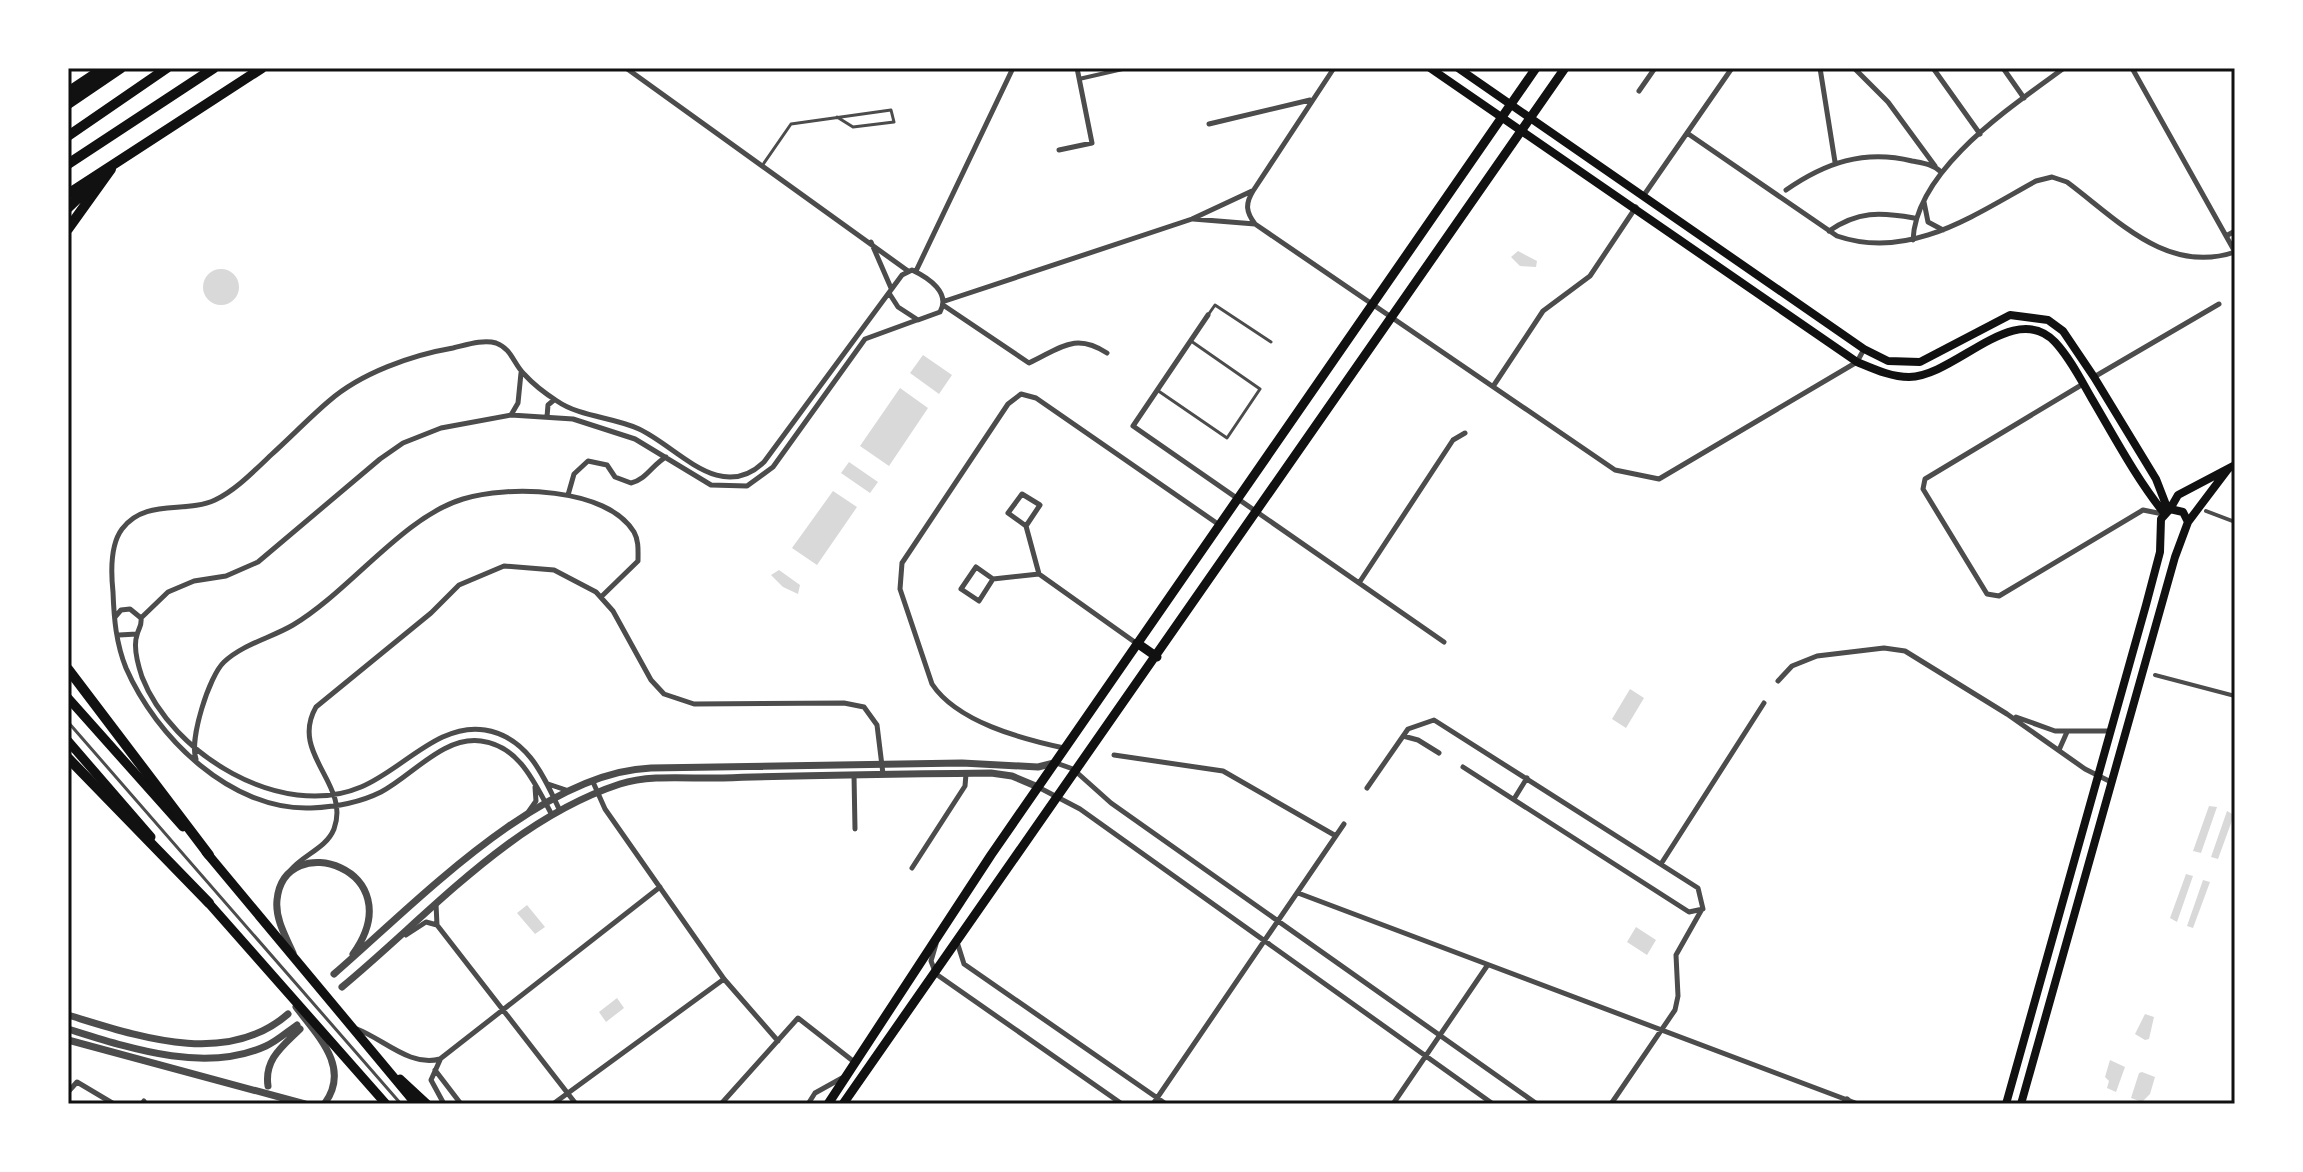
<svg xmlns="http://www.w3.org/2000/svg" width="2303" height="1172" font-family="Cabin,sans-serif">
<rect width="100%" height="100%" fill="#fff"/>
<path fill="#d9d9d9" d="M1518,251L1537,261L1536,267L1520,266L1511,257Z
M203 287a18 18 0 1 1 36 0a18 18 0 1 1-36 0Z
M923,355L952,375L939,394L910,373Z
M900,388L928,408L889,466L860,446Z
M849,462L878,482L870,493L841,473Z
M833,491L857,507L817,565L792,548Z
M779,570L800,585L798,594L783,587L771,575Z
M1630,689L1644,698L1626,728L1612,719Z
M2209,806L2217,807L2201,853L2193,851Z
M2227,811L2234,815L2218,859L2211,857Z
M2186,874L2193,876L2177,922L2170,918Z
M2203,880L2210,882L2193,928L2187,926Z
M527,905L545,927L535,934L517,913Z
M1636,927L1656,940L1647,955L1627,942Z
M617,998L624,1008L606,1022L599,1012Z
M2145,1014L2154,1017L2149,1039L2145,1040L2135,1034Z
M2110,1060L2125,1067L2116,1092L2107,1088L2109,1081L2105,1077Z
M2142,1072L2155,1077L2150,1094L2142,1102L2131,1098L2139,1073Z"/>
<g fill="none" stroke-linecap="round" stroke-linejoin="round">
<path stroke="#4c4c4c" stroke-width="3" d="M762,166L791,124L891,110L894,122L853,127L837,117
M1208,315L1215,305L1271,342
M1157,390L1227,438L1260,389L1191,341
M68,722L401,1104"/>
<path stroke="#4c4c4c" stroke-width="4" d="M1079,79L1127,68
M2206,511L2235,522
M2155,675L2235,696"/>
<path stroke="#4c4c4c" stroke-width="5" d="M626,68L908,271
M1334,68L1253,191C1245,204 1246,212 1255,224L1615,470L1659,479L1857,362L1864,349
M1820,68L1835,162
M1854,68L1888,102L1935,166
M1933,68L1980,134
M2003,68L2024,98
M1639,91L1655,68
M1209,124L1310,100
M1687,133L1837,236C1910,261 1974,215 2036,181L2052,177L2067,182C2118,220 2167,275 2235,252L2132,68
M1059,150L1092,143L1077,68
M1786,190C1825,163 1864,149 1912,161C1922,163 1933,164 1941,172
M1644,195L1732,68
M1924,202L1928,222L1943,230
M1193,219L1255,224
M1829,231C1858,211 1880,212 1914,218
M2226,236L2235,231
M1913,240C1916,169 2011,107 2064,68
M871,242L891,288
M916,271L1013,68
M945,301L1192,219L1252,191
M943,305L1029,363C1061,348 1075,332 1107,353
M1208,315L1133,426L1444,642
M2094,377L2219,304
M2083,384L1925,479L1923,489L1987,594L1999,596L2143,510L2163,514
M1494,385L1543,311L1590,276L1636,207
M511,415L518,403L521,373
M547,417L548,405L554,400
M568,495L574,474L588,461L607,465L615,477L631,483C646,480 653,464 666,457
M1026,526L1040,505L1022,494L1008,513L1026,526L1039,574L1136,643
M993,579L979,601L961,589L976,567L993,579L1039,574
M1359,583L1453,440L1465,433
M115,617L121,610L130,609L141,618
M141,618L168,592L194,581L226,576L258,562L380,459L403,443L441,428L511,415L573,419L635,439L711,485L747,486L773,467L865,339L917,320
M141,618C142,626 139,627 137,635C133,646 138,665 142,677C172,754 281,821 361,787C401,771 439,722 485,730C528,737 544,777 560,811
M119,635L137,634
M1778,681L1792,666L1817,656L1884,648L1905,651L2007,714L2085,769L2111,782
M2016,717L2055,731H2110
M1403,736L1418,740L1439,753
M1064,748C1022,739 957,722 932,684L900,589L902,563L1008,404L1021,394L1036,398L1218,524
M2059,750L2067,732
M1114,755L1223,771L1336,836
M196,759C189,740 209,676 224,662C243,644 271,638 293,625C350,591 403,517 463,499C507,485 607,487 634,532C639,541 638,551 638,561L602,596
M1056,763L1073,769L1111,803L1537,1104
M854,775L855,829
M593,782L605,809L724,979L778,1041
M548,784L566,790
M1038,787L1080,809L1493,1104
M1367,788L1408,729L1434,720L1698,888L1703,909L1689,912L1463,767
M1514,799L1527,778
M529,811L536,801L535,787
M552,815C535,784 520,746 481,741C443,736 412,776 381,792C359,803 335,807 311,808C231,811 156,737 126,668C116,643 114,619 113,592C111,573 110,545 122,529C145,498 185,514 215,500C236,490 254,471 271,455C291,437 309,418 329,401C361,373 412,355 453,348C466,345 483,339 496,343C512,349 513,363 524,374C533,384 546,394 557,401C580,417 613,417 639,429C678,447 720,504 764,462L902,275L912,270C929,278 951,293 940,312L918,320L898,307L889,293
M1661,864L1764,703
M912,868L965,786L966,774
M290,871C302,855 326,849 334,829C351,784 289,754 316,707L431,613L459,585L504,566L554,570L596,592L613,611L651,680L664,694L694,704L844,703L864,707L877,725L883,774
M1298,893L1858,1104
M436,904L437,925L576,1104
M406,935L426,922L437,925
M936,944L931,961L936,974L1122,1104
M958,945L964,964L1166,1104
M357,1029C385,1040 410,1067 440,1059L660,887
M440,1060L431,1080L444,1104
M435,1070L461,1104
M68,1092L77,1082L114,1104
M142,1104L144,1101
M553,1104L724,979
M721,1104L798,1018L853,1061
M808,1104L815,1093L842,1078
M1153,1104L1344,824
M1393,1104L1487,966
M1611,1104L1675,1010L1678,996L1676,955L1702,909"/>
<path stroke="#4c4c4c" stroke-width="7" d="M293,953C286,937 275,919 277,900C284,827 414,869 353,954
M334,974C415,904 540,772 651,768L962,763L1038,767L1054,763
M342,987C429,915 510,820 620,784C651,774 691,779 723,778C812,775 901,774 991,773L1012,776L1038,787
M296,1007C317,1035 351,1067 325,1103
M68,1015C137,1036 226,1068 288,1014
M68,1029C129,1048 205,1074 266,1046C277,1041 287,1032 297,1025
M68,1040L305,1104
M268,1086C264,1059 283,1046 300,1029
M1844,1104L1847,1100"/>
<path stroke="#111" stroke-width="8" d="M1430,68L1857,362C1874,369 1891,377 1909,377C1956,376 2014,299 2055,342C2070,358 2081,380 2092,399C2115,438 2136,478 2164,513
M1458,68L1864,349L1888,361L1920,362L2010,315L2048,320L2063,331L2094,377L2156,479L2168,510
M2170,509L2178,495L2235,465
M2006,1104L2146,605L2160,552L2161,519L2170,509L2183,512L2188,522
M2021,1104L2175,557L2188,522L2228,469"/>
<path stroke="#111" stroke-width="9" d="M1137,643L1157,657
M68,698L183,827
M68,741L151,837
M206,852L416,1104
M206,900L386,1104
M400,1079L427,1104
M828,1104L991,855L1536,68
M843,1104L1565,68"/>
<path stroke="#111" stroke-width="10" d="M68,92L104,68
M68,104L121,68
M68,136L167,68
M68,164L214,68
M68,194L262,68
M68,208L94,183
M68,229L111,169
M68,669L209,855
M68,758L209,903"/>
</g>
<rect width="2303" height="1172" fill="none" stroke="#ffffff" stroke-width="140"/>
<rect x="70" y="70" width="2163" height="1032" fill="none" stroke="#111" stroke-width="3"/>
</svg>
